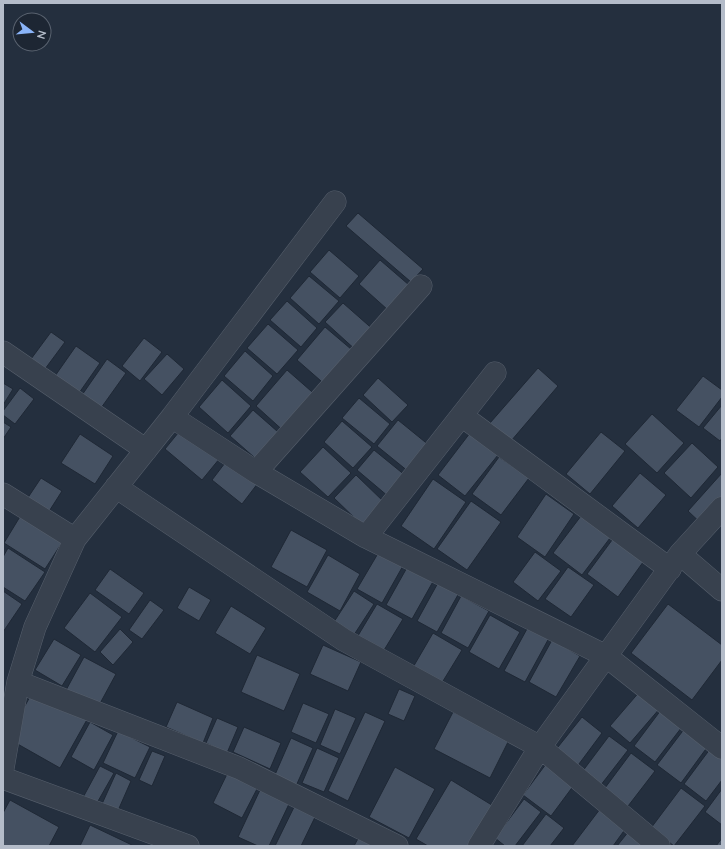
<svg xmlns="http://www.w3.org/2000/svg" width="725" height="849" font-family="'Nunito Sans',sans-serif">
<rect width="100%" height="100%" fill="#242f3e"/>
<path fill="#455162" stroke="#1f2835" d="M358,213L423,269L411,282L346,226Z
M329,250L359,276L340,298L310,272Z
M380,260L409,285L388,310L359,284Z
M309,276L339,301L319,324L290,298Z
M287,301L317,328L301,347L270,320Z
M343,303L376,332L358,352L325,322Z
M268,324L298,350L277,374L247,348Z
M325,327L358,355L329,388L297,360Z
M51,332L65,342L45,369L31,359Z
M144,338L162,352L140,381L122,366Z
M76,346L100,363L79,393L55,376Z
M245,351L273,376L253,401L224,376Z
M167,354L184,369L162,395L144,379Z
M107,359L126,373L101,408L82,395Z
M538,368L558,386L511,441L490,423Z
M287,370L319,398L287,434L256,406Z
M703,376L722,390V397L699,427L676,410Z
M378,378L408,405L392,422L363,395Z
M222,380L251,406L228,433L199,407Z
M3,383L13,389L3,405Z
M20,388L34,399L15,424L3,415V411Z
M359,398L390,424L374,444L342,418Z
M722,405V438L720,441L703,428Z
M253,410L286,439L263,465L230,436Z
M652,414L684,443L657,473L625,444Z
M398,420L430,446L409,472L377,446Z
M342,421L372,447L353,468L324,442Z
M3,422L11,427L3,439Z
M183,427L220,458L202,480L165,449Z
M601,432L625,451L590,494L566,474Z
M470,433L498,455L465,496L438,475Z
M80,434L113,456L95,484L61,463Z
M692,443L718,467L691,498L664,473Z
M323,447L351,473L328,497L300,472Z
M374,450L406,476L389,497L357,470Z
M499,457L529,478L501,515L472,494Z
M228,459L258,483L242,504L212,480Z
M640,473L666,495L638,528L612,506Z
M722,473V511L706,528L688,511Z
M356,475L385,503L363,526L334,498Z
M41,478L62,491L48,513L27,499Z
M433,479L466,502L434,549L401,526Z
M546,494L574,514L545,557L517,537Z
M471,501L501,522L467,570L437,549Z
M21,515L63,541L45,569L4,543Z
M581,516L610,538L582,575L553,553Z
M291,530L327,550L307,587L271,567Z
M615,536L646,558L618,597L587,574Z
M8,548L45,572L25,601L3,587V557Z
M380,550L404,564L382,603L357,589Z
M535,552L561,571L538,601L513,582Z
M328,555L360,574L340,611L307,592Z
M409,564L435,578L412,619L386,605Z
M568,567L594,585L571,617L545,599Z
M110,569L144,593L129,614L95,590Z
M439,581L459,593L437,632L417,621Z
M189,587L211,600L199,621L177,608Z
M3,591L22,604L3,632Z
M354,591L374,604L350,641L330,628Z
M90,593L122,617L95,652L64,628Z
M461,596L489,611L468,648L441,633Z
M150,600L164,610L142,639L129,630Z
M377,604L403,619L378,660L353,644Z
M668,604L722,645V660L692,700L631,653Z
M231,606L266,628L250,654L215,633Z
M490,615L520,632L499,669L469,652Z
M528,627L549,638L525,682L504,671Z
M120,629L133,642L113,665L100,652Z
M433,633L462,650L440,686L412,669Z
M54,639L81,655L62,686L35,670Z
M552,640L580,656L556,697L529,682Z
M323,645L361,662L348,691L310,674Z
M257,655L300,674L284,711L241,692Z
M84,657L116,674L97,709L65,692Z
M647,683L667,700L630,743L610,726Z
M36,686L89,716L60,768L7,738Z
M399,689L415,696L404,721L388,714Z
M177,702L213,718L203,743L166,727Z
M303,703L329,714L316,743L291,732Z
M664,706L685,723L655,762L634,746Z
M335,709L356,718L340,754L320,745Z
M365,712L385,721L348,801L328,791Z
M453,712L509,740L490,778L434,749Z
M582,717L602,733L576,768L554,752Z
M217,718L238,727L227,753L206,743Z
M90,722L113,735L94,770L71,757Z
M688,724L711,742L681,783L657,765Z
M244,727L281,743L270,769L233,752Z
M118,731L150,747L135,778L103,763Z
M609,736L628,750L597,790L579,776Z
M291,738L313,748L296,786L274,777Z
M716,741L722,746V780L706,801L684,784Z
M317,748L339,758L324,792L302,783Z
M152,751L165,756L152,786L139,780Z
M631,753L655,771L625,810L602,792Z
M546,764L574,785L551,816L523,795Z
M100,766L114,773L93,810L80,803Z
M395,767L435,789L409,838L369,817Z
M228,772L258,787L242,818L213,803Z
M116,773L131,781L113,822L97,815Z
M451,780L495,807L472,846H428L416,839Z
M681,788L705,806L674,846L651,828Z
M722,789V825L705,812Z
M260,790L289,804L269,846H258L238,837Z
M524,799L541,812L515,846H505L495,838Z
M10,800L59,827L49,846H3V813Z
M296,803L317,813L301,846H275Z
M600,809L626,828L613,846H572Z
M546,814L564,828L550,846H522Z
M90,825L132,845L131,846H80Z
M629,831L649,846H617Z
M361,833L383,846H354Z
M722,838V846H716Z"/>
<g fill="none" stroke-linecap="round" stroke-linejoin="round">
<defs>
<path id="minor" d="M3,352L146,450
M462,416L670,569
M172,417L256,472L366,537L606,656L722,748
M256,472L421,286
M116,487L344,640L540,747L659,846
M3,494L75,539
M366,537L495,373
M680,554L722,590
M18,682L239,768L397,846
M3,768L18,682L35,627L75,539L172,417L335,202
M3,778L188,846
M479,846L540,747L680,554L722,508"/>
</defs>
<use href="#minor" stroke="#565f6c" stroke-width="23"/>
<use href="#minor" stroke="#38414e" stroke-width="22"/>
</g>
<rect width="725" height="849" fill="none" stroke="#b4bcc9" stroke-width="8"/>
<g transform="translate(32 32) rotate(106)"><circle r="19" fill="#1d2633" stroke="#59626f"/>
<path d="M0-3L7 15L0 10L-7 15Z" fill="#8ab4f8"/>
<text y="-6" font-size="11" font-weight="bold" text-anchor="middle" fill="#b4bcc9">N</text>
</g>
</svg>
